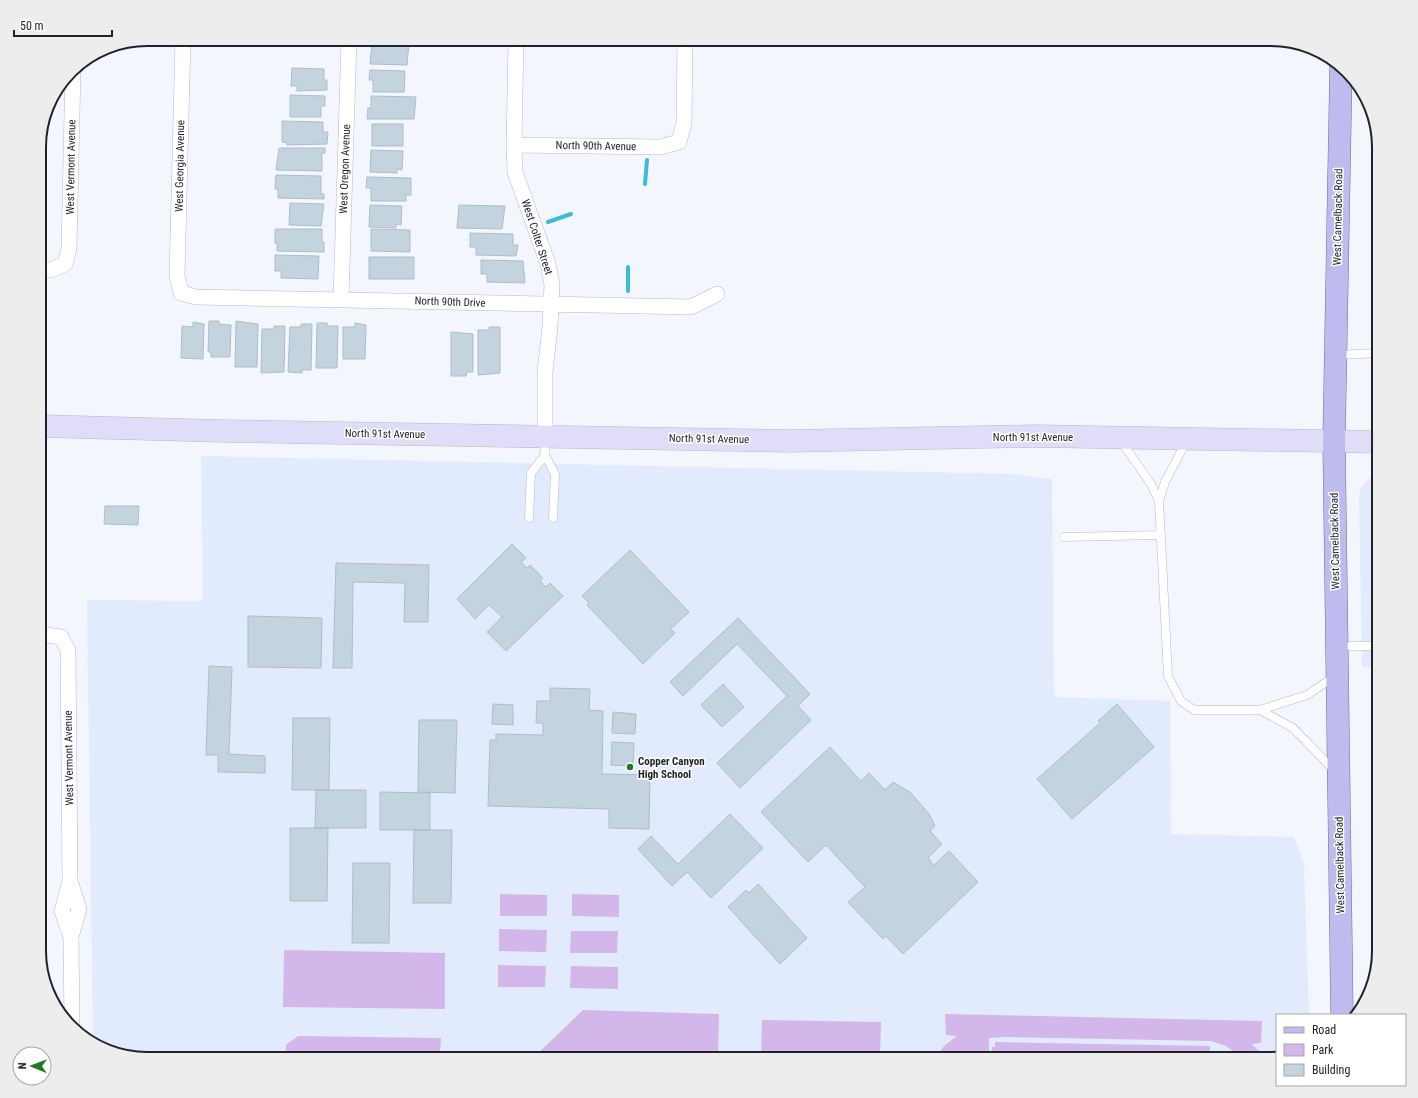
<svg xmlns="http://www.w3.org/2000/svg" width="1418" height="1098" font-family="'Roboto Condensed',sans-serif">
<rect width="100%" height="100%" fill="#f3f7fd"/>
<path fill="#e1ebfd" d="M201,456L1011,474L1052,479L1054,697L1170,701L1171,834L1294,837L1304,864L1309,1015H1277V1058L1271,1059H146L112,1053L93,1043L87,600L203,601Z
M1379,476V668L1362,667L1359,496L1361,488L1365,483L1371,477Z"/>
<path fill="#d3b7ea" d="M500,894L547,895V916H500Z
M572,894L619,895V917L572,916Z
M499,929L547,930L546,952L499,951Z
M571,931H618L617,953H570Z
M284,950L445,953V1009L283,1007Z
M498,965L546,966L545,987H498Z
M571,966L618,967V989L570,988Z
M583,1010L719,1014L718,1059H532Z
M945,1014L1262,1021L1261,1043L1252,1044L1266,1059H1244L1226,1046L1211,1041L1004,1037L989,1038V1059H935L944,1046L957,1036L946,1035Z
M762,1020L881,1022L880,1059H761Z
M298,1036L441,1038L440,1051L466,1052V1059H285L286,1045Z
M995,1042L1210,1046V1051L1214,1052V1059H991L992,1047H995Z"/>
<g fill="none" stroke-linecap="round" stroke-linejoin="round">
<path stroke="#3fbcd5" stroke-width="4" d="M645,184L647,160
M548,222L571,214
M628,291V267"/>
</g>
<path fill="#c4d4de" stroke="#aebdc8" d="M372,43H409L407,65L370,64Z
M292,68L324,69V80H327V90L297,91V86H291Z
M370,70L405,71L404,92H373V80H369Z
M290,95L325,96V106H321V117H290Z
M371,96L416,97L414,119H367L368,108H371Z
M282,121L323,122V132H328L327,144L287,145V143L282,142Z
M372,124H403V146H372Z
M279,148H325V153H322V171L276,170Z
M371,150L403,151L402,170L397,169V173L370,172Z
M276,175L321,176V194H324V199L278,198V189H275Z
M367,177L411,178V195H406V201H371V188H366Z
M290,203L324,204L321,226L289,225Z
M370,205L402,206L401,225L396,224V228L369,227Z
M459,205L505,206L502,229L457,228Z
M275,229H322V242H324V252L277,251V243H275Z
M371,229L410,230V252L371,251Z
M470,233L513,234V245H518L516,256L476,255V247H470Z
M275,255L319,256L318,279L281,278V271H275Z
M369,257H414V279H369Z
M481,260L523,261L525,283L487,282V274H481Z
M209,321H219V324L231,325L230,357H211V352H208Z
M236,321L258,324L257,367H235Z
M193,322L204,324L203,359L181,358L182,326L193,327Z
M317,323H327V326H338L337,368H316Z
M355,323L366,325L365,359H343V327H355Z
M301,324H312L311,370H302V373L288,372L290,327H301Z
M274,326H285L284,372L261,373L262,329H274Z
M489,327H500V373L478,375V330H489Z
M451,332L473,334V372H467L466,376H451Z
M105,506H139L138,525L104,524Z
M512,544L526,558L521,562L527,568L530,565L543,578L540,581L546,587L550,583L563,596L506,651L487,632L502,617L489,605L475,619L457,599Z
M630,550L689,612L671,629L675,633L643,664L587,605L589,603L582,596Z
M336,563L429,565L428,622H404L405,583L353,582L352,668H333Z
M248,616L322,618L321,668L248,667Z
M738,618L810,694L798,706L811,720L740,788L717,763L787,696L737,644L683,696L670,682Z
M209,666L232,667L229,754L265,756V773L218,772V755H206Z
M723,684L744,707L722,727L701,705Z
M550,688L590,689L589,710L603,711L602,774L650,775L649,829L609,828V809L488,806L490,740H496V734L543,735V723H536L537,701H550Z
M493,704L513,705V725L492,724Z
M1117,704L1154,747L1072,819L1037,779L1100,723L1098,721Z
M613,712L636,714L635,734L612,733Z
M293,718H330L329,790H292Z
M419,720H457L455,793L418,792Z
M612,742L634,743L633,766L611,765Z
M830,747L861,781L869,773L885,790L893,782L911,793L929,814L935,826L930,831L942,844L928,858L934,865L949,851L978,882L903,954L886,936L883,939L848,902L865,887L826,845L808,862L761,812Z
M39,769H41V800H39Z
M316,790H366V828H315Z
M380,792L430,793V830H380Z
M730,814L763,848L711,898L687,872L672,886L638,849L651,836L678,864Z
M39,820H40V851H39Z
M290,828H328L327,901H290Z
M414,830H452L451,903H413Z
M353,863H390L389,943H352Z
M39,871H43V902L39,903Z
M758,884L807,938L780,964L728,907L746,890L749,893Z
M39,921H42L43,952H39Z"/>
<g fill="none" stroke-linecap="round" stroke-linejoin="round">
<defs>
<path id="service" d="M1336,355L1379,353
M545,438V455L555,474L553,518
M1121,441L1151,484L1159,501L1165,482L1187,440
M1159,501L1168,676L1181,701L1194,710H1260L1307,695L1334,677
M529,518L531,473L545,455
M1064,537L1161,535
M1338,646H1379
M1260,710L1293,728L1335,771"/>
<path id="minor" d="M183,39L177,276L181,293L196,297L691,307L717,294
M516,39L514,145L515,172L548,264L552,285L550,327L545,372V436
M514,145L660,147L679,142L684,123L685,39
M39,270H51L65,264L69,249L73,69
M341,299L349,39
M39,634L61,637L68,650L70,881L62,911L71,937
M70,881L79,909L71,937L72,1026"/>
<path id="secondary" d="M39,426L223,431L790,441L1035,436L1379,442"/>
<path id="primary" d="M1341,66L1334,441L1342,1015"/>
</defs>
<use href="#service" stroke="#b2bac8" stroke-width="9"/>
<use href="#minor" stroke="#b2bac8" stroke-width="16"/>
<use href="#secondary" stroke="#b2bac8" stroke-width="23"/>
<use href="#primary" stroke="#6b68a3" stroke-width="23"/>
<use href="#service" stroke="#fff" stroke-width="8"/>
<use href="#minor" stroke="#fff" stroke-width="15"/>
<use href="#secondary" stroke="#dfddf7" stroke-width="22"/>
<use href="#primary" stroke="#bebbef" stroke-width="22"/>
</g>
<circle fill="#247722" stroke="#fff" stroke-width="1.5" cx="630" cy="767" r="4"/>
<g text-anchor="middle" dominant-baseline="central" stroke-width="3" stroke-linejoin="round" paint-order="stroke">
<g font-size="11" fill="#202329" stroke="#fff">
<text transform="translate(596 146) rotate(1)">North 90th Avenue</text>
<text transform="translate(180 166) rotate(-89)">West Georgia Avenue</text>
<text transform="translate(71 167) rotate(-89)">West Vermont Avenue</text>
<text transform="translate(345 169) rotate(-88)">West Oregon Avenue</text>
<text transform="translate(1338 217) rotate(-89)">West Camelback Road</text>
<text transform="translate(537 237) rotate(72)">West Colter Street</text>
<text transform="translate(450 302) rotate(2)">North 90th Drive</text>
<text transform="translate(385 434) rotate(1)">North 91st Avenue</text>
<text x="1033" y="437">North 91st Avenue</text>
<text transform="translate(709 439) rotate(1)">North 91st Avenue</text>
<text transform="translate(1335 541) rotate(-91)">West Camelback Road</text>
<text transform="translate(69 758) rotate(-91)">West Vermont Avenue</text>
<text transform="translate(1340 865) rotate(-91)">West Camelback Road</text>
</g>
<g font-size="11" font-weight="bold" fill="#202329" stroke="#fff" text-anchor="start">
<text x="638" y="761">Copper Canyon<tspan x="638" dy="13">High School</tspan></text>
</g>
</g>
<path d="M0 0H1418V1098H0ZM147 46H1271A101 101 0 0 1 1372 147V951A101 101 0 0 1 1271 1052H147A101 101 0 0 1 46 951V147A101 101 0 0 1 147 46Z" fill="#ededee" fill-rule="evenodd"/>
<path fill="none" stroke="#202329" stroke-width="2" d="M147 46H1271A101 101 0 0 1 1372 147V951A101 101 0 0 1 1271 1052H147A101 101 0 0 1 46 951V147A101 101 0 0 1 147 46Z"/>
<rect x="1276" y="1014" width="130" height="72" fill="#ffffff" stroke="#a6a7a9"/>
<rect x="1284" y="1027" width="20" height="6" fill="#bebbef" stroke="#a6a7a9"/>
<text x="1312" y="1034" font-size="12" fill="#202329">Road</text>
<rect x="1284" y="1044" width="20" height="12" fill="#d3b7ea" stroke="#a6a7a9"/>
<text x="1312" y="1054" font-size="12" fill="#202329">Park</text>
<rect x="1284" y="1064" width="20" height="12" fill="#c4d4de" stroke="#a6a7a9"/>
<text x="1312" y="1074" font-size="12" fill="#202329">Building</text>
<g transform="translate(32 1066) rotate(271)"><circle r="19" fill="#ffffff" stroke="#a6a7a9"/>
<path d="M0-3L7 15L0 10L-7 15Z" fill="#247722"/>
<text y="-6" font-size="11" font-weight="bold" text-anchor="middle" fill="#202329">N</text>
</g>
<path d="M14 30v6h98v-6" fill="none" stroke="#202329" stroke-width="2"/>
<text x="20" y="30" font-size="12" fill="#202329" stroke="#ffffff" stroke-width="3" paint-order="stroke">50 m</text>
</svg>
